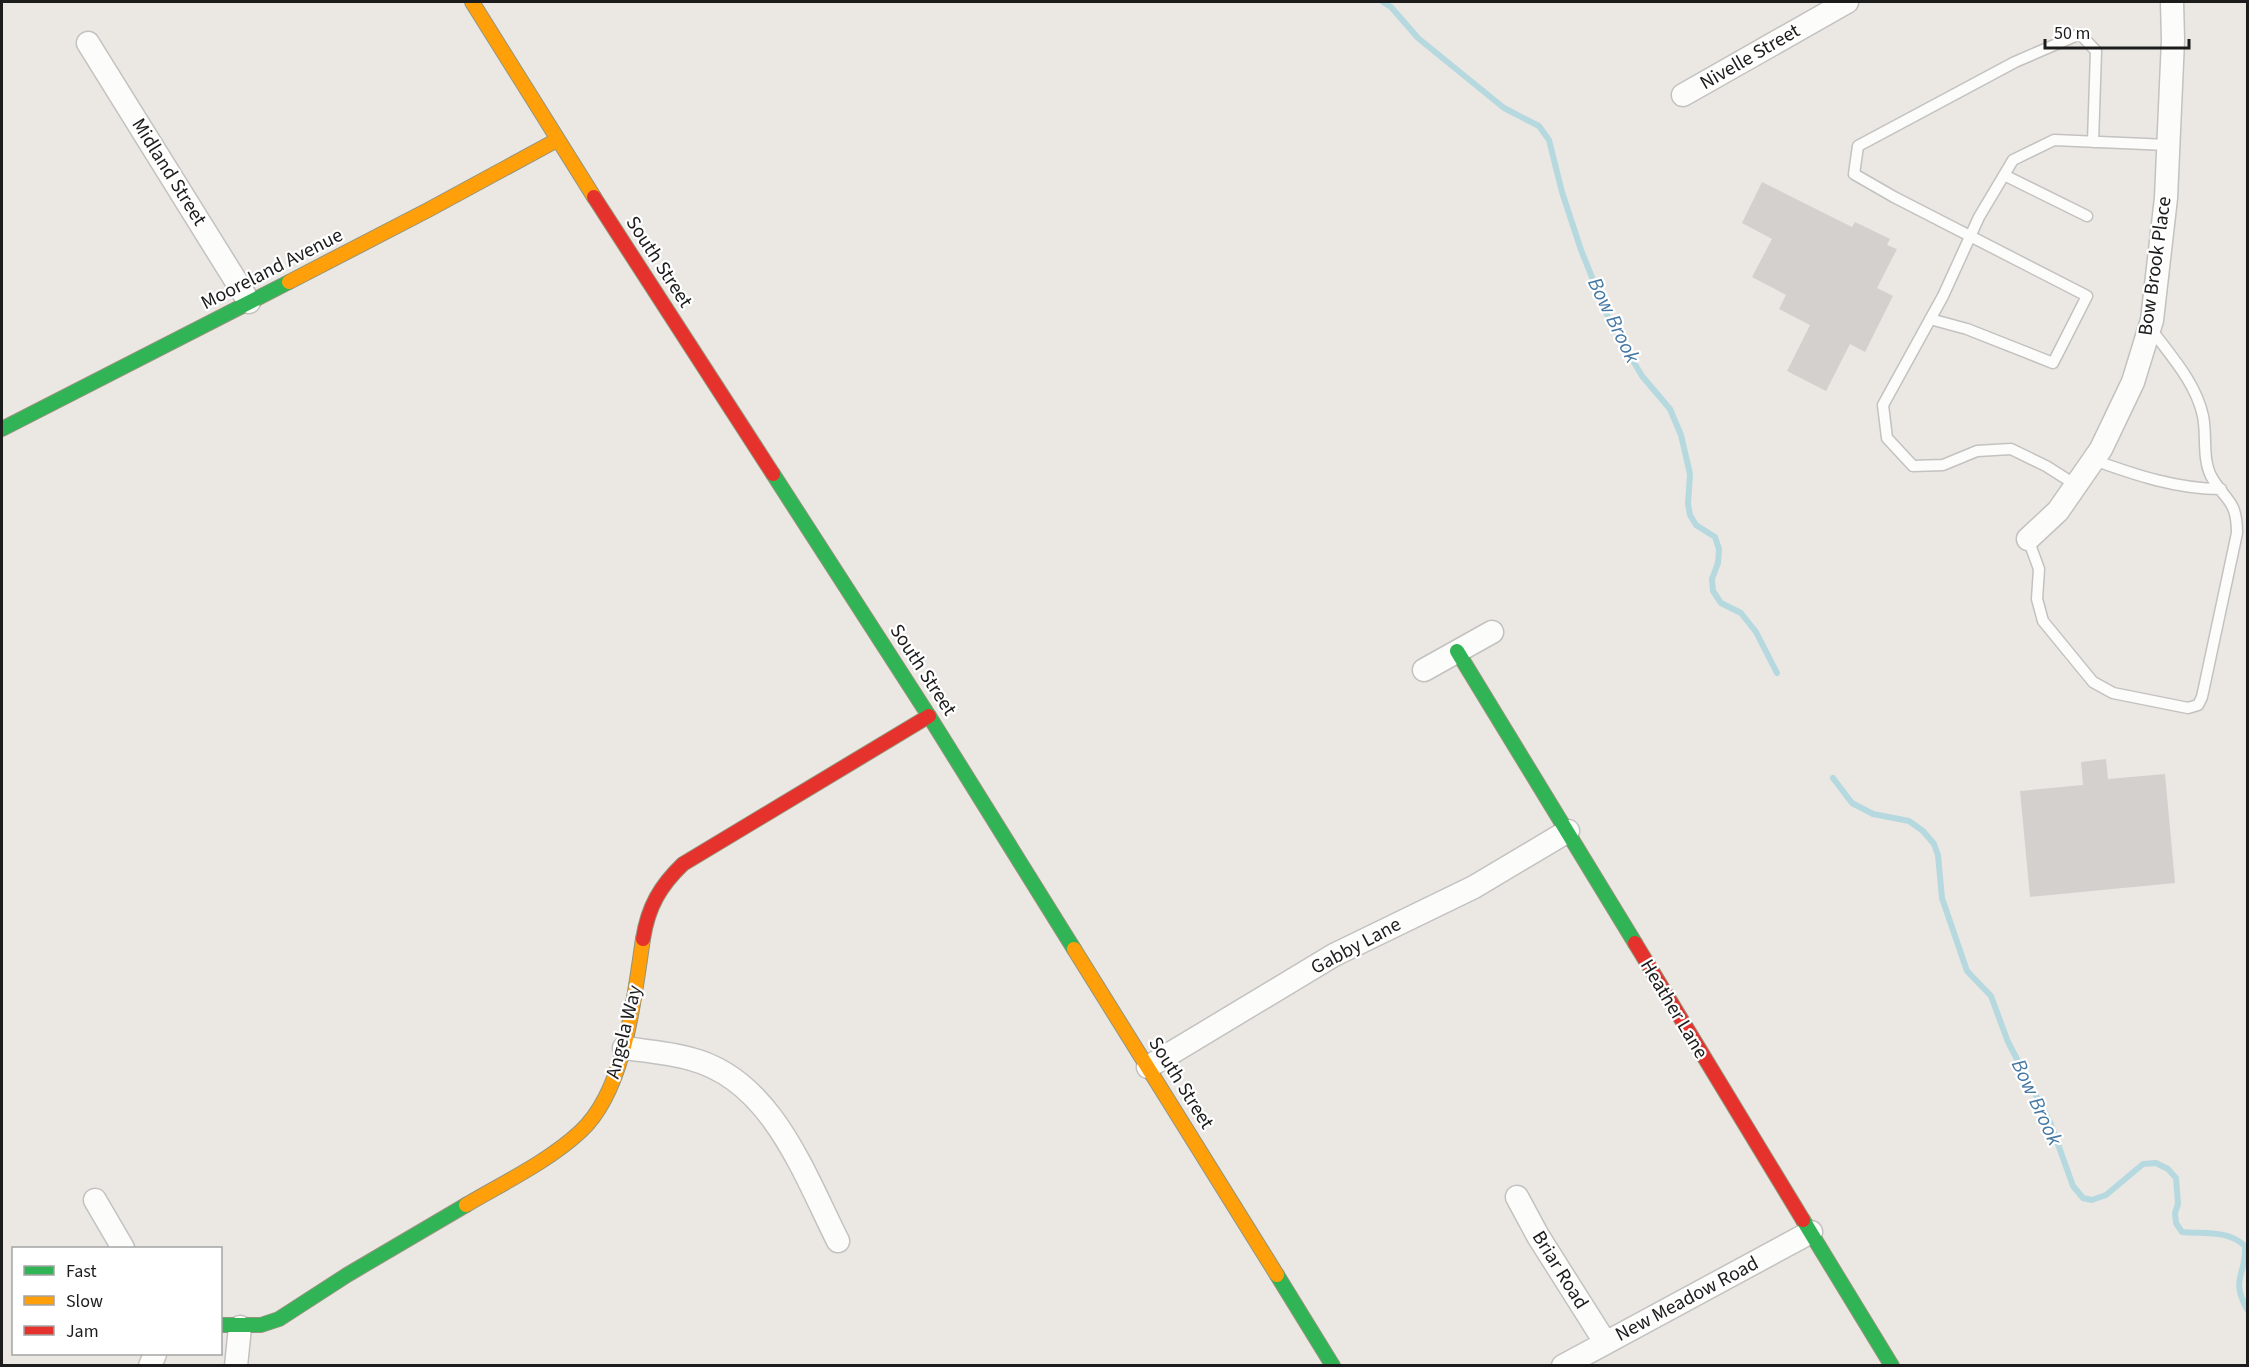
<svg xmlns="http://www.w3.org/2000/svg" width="2249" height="1367" font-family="'Source Sans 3',sans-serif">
<rect width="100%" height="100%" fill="#ebe8e4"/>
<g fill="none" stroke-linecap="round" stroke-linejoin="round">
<path stroke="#b6d8df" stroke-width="6" d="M1383,2L1391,7L1418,38L1504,108L1539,126L1549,140L1562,192L1581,250L1610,322L1642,376L1670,409L1681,435L1690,474L1688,504L1690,515L1696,525L1715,537L1719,549L1718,563L1712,579L1713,591L1721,603L1741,613L1756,632L1777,673
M1833,778L1852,803L1873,814L1909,821L1923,831L1934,844L1938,855L1942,898L1967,971L1991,996L2008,1042L2050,1122L2073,1186L2083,1198L2092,1200L2106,1195L2143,1164L2156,1163L2168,1169L2176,1178L2178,1204L2175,1213L2176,1223L2182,1232C2205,1234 2228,1230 2245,1246C2247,1275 2229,1278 2248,1311"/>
</g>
<path fill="#d3d0cd" d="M1762,182L1852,227L1855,222L1890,239L1887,245L1897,249L1877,288L1893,296L1865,352L1850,344L1826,391L1787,371L1810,325L1779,309L1786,295L1752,277L1772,239L1742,223Z
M2106,759L2108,779L2165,774L2175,883L2030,897L2020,791L2083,785L2081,762Z"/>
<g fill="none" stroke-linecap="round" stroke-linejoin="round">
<defs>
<path id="lane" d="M2004,175L2087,216
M1930,319L1967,329L2053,363L2087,296L1894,197L1854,174L1858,146L2015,62L2080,34L2096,51L2093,142
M2094,460C2135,475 2177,489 2221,489
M2076,485L2046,466L2011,449L1977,451L1943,465L1913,466L1887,438L1883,405L1943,296L1979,217L2013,160L2054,140L2168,145
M2028,539L2039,569L2037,599L2043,621L2093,682L2113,693L2188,708L2198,705L2202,697L2237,533C2237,499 2225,501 2211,476C2202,458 2207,435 2203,416C2196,383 2171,356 2151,329"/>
<path id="street" d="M88,43L249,302
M1683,95L1847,2
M2028,539L2058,511L2101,449L2133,382L2152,320L2166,198L2173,40L2172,2
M1424,670L1492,632
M624,1048C646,1051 670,1053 691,1059C772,1080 804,1174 838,1241
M1148,1067L1334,955L1474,887L1568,831
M1517,1197L1538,1236L1605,1342
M95,1200L123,1248
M150,1366L155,1354
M236,1366L240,1327
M1563,1366L1811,1232"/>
<path id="fast" d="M2,429L289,282
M773,474L929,716L1074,949
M1457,651L1635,943
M1803,1220L1892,1366
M1277,1275L1333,1366
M220,1325H261L279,1319L347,1275L466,1205"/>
<path id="slow" d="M472,2L594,197
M289,282L428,210L557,140
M1074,949L1277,1275
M466,1205C505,1182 549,1161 581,1131C626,1089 634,997 643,939"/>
<path id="jam" d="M594,197L773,474
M643,939C648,907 660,886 683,864L929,716
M1635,943L1803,1220"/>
</defs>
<use href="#lane" stroke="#c3c2c0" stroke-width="13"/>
<use href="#street" stroke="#c3c2c0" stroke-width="25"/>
<use href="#fast" stroke="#94947c" stroke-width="16"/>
<use href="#slow" stroke="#94947c" stroke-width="16"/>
<use href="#jam" stroke="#94947c" stroke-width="16"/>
<use href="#lane" stroke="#fcfcfb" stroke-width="10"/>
<use href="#street" stroke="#fcfcfb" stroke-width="22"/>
<use href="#fast" stroke="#30b455" stroke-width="14"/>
<use href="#slow" stroke="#ff9f0a" stroke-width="14"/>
<use href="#jam" stroke="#e5322d" stroke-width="14"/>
</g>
<g text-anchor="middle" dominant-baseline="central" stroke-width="4.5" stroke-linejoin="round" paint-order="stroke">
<g font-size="20" fill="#1c1c1c" stroke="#fff">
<text transform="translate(1750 57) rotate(-30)">Nivelle Street</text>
<text transform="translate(169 172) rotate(58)">Midland Street</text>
<text transform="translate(659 262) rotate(57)">South Street</text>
<text transform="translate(2155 266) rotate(-82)">Bow Brook Place</text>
<text transform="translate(272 269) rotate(-27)">Mooreland Avenue</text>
<text transform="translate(923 670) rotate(57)">South Street</text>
<text transform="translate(1356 946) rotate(-28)">Gabby Lane</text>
<text transform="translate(1674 1009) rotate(59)">Heather Lane</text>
<text transform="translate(624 1032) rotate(-76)">Angela Way</text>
<text transform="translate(1181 1083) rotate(58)">South Street</text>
<text transform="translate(1560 1270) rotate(58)">Briar Road</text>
<text transform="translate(1687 1299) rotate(-28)">New Meadow Road</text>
</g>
<g font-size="21" font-style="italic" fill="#4478a4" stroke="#fff">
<text transform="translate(1614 320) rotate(64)">Bow Brook</text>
<text transform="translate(2037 1102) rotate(65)">Bow Brook</text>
</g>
</g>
<rect width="2249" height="1367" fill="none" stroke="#1c1c1c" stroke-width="6"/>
<rect x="12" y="1247" width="210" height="108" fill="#ffffff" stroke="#a4a4a4" stroke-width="1.5"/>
<rect x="24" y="1266" width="30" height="9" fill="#30b455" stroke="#a4a4a4" stroke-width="1.5"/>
<text x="66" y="1277" font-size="18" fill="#1c1c1c">Fast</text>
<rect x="24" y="1296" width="30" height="9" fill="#ff9f0a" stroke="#a4a4a4" stroke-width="1.5"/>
<text x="66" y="1307" font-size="18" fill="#1c1c1c">Slow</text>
<rect x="24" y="1326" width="30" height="9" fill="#e5322d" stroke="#a4a4a4" stroke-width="1.5"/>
<text x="66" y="1337" font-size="18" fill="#1c1c1c">Jam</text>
<path d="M2045 39v9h144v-9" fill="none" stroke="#1c1c1c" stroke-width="3"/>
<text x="2054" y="39" font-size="18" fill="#1c1c1c" stroke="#ffffff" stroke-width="4.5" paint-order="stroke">50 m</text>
</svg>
